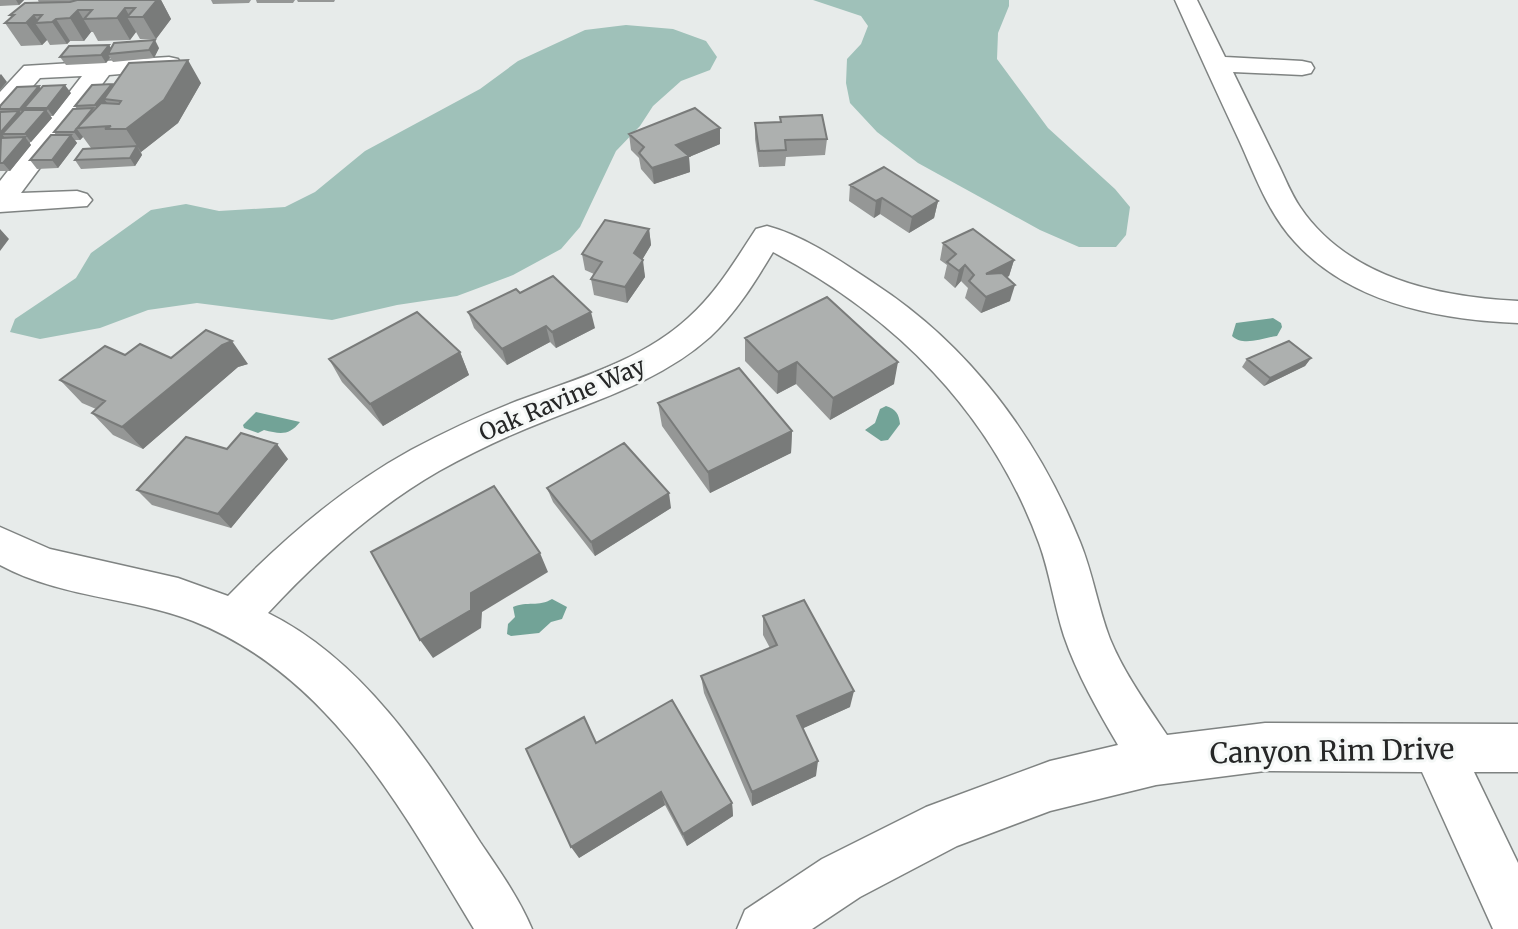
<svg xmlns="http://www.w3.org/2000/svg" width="1518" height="929" font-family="Merriweather,serif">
<rect width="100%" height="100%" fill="#e7ebea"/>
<path fill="#9fc1b9" d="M813,0H1009V6L998,33L997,59L1048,128L1115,189L1130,207L1126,235L1116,247H1079L1040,230L918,163L877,132L850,103L846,83L847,59L861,44L868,26L861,16Z
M626,25L673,29L706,41L717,57L710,70L681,81L653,106L640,126L616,151L580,227L561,249L513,275L457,296L397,305L332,320L197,303L148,310L100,328L40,339L10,332L15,319L76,278L91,253L151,210L186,204L219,211L285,207L315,192L365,151L480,89L518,61L585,30Z"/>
<path fill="#72a397" d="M1273,318L1281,323L1282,327L1277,336C1261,338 1244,347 1232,336L1236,323Z
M886,406C896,409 899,414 900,424L888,440L881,441L865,430L875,423L880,409Z
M256,412L300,422C289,436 280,434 264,430L258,433L244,428L243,425Z
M552,599L567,607L562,619L551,622L539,633L511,636L507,634L508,624L515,617L513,607C527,601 539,607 552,599Z"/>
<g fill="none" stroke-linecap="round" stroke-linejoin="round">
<defs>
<path id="minor" d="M1175,0H1197L1225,57L1302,61L1311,63L1314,68L1311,73L1302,75L1233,72C1248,103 1263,133 1278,164C1285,178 1291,194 1300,207C1348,278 1438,297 1518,301V323C1439,320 1350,303 1295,242C1268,213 1255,175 1239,140C1217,93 1196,47 1175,0Z
M169,57L178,59L181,64L178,69L109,75L21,193L77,191L87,194L92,200L87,206L0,212V181L82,76L40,78L9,114L0,116V92L24,66Z
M767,226C805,236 842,262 875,284C970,346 1038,438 1080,542C1093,574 1098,608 1110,639C1124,673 1147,705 1167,735L1265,723L1518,724V772H1474L1518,863V929H1493L1422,772L1265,771L1156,785L1050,811L957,846L860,897L812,929H737L745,910L822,859L926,807L1050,761L1118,745C1098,711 1077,674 1064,636C1054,605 1050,573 1039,543C991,412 895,316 773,252C755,282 736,313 710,337C663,379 603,398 545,421C509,435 473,452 439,471C375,508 318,559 268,613C363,660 425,756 480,842C499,870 519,898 532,929H474C402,810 330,675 193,621C131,597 61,598 0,565V527L50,549L178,578L228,596C282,540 342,488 411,450C445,432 481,415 517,401C576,379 641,361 688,318C717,292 735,261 756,229Z"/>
</defs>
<use href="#minor" stroke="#7f8382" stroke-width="3"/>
<use href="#minor" fill="#fff" fill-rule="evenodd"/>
</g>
<path fill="#959796" d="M0,0H24L19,5L0,6Z
M38,0H161L171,19L156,39H140L136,32L130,40L98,41L93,32H91L84,41H70L67,44L50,45L47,40L42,45L21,46L5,23L11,17L10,15L39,3Z
M211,0H251L249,3L213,4Z
M256,0H295L293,3H257Z
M297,0H335L334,2H298Z
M109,45L111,48H159L154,58L113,62L110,58L106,63L66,65L60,57Z
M201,83L178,123L141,152L142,155L135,166L81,169L75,160L91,148L83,137L80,140H75L77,143L58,168L37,169L30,160L56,135L54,132L77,109L75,106L113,87Z
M41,88L71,93L53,116H50L52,118L31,142H29L31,145L10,171H0V106Z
M780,117L827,139L825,155L786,157L785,166L759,167L755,139V123L780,122Z
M629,134L720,144L689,157L690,172L654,184L641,169L639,158L631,150Z
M850,185L938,201L934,218L909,233L880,214L874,218L849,201Z
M649,229L651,245L642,260L645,277L627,303L594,295L591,279L594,274L585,270L582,254Z
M943,243L1014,260L1009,276L1007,277L1010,301L981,313L965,298L968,288L961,281L955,288L944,278L947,265L940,260Z
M520,293L595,328L556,348L550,342L507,365L474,328L468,312Z
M745,338L894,384L830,420L796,384L777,394L745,361Z
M460,352L469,375L383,426L342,382L329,359Z
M125,355L171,358L248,364L238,367L143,449L113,435L92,413L96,409L82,403L60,380Z
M1311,358L1305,366L1264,386L1242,367L1247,359Z
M658,403L792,431L791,453L710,493L662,426Z
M227,449L288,459L231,528L152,505L137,490Z
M547,488L671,508L595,556L553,502Z
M763,616L850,707L803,728L816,776L752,806L704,693L701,676L770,648L763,635Z
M596,743L732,803L733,816L687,846L665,805L579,858Z"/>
<path fill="#797b7a" d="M16,0H24L19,5Z
M157,0H161L171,19L156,39L143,17Z
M125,8L130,17H127L136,32L130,40L117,18Z
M78,10L91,32L84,41L70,18Z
M34,15L39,22L35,23L47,40L42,45L26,23Z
M56,19L70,41L67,44L52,22Z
M155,40L159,48L154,58L149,50Z
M109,45L114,53L108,54L110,58L106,63L101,55Z
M188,60L201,83L178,123L141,152L126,129Z
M1,74L7,82L0,90V75Z
M112,84L117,92L104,99L108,104L101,113L95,105Z
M65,85L71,93L53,116L47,108Z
M39,86L45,95L24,108L28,115L26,117L20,109Z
M46,110L52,118L31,142L25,134Z
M19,111L25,119L2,134L7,141L5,143L0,137V133Z
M720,128V144L689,157L690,172L654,184L652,168L676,145Z
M77,129L83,137L80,140L74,132Z
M71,135L77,143L58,168L52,160Z
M25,137L31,145L10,171L3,163Z
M137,146L142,155L135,166L130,158Z
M882,198L880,214L874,218L876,201Z
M938,201L934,218L909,233L912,217Z
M0,229L9,239L0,251Z
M649,229L651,245L636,270L634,253Z
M643,260L645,277L627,303L625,287Z
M1014,260L1009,276L981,290L986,274Z
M965,265L961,281L955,288L959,271Z
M1015,285L1010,301L981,313L986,297Z
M591,312L595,328L556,348L552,332Z
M546,326L550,342L507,365L502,349Z
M232,341L248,364L238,367L143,449L122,427L222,345Z
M460,352L469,375L383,426L370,404Z
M1311,358L1305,366L1264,386L1270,378Z
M797,362L796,384L777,394L778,372Z
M898,362L894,384L830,420L833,398Z
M792,431L791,453L710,493L708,472Z
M277,444L288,459L231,528L218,514Z
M669,493L671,508L595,556L591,542Z
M540,553L548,572L482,612L481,628L433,658L420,640L471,593Z
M854,691L850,707L795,732L797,716Z
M818,761L816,776L752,806V792Z
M661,792L665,805L579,858L571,847Z
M732,803L733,816L687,846L683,834Z"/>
<path fill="#adb0af" stroke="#797b7a" stroke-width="2" d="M77,0H157L143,17H127L135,8H125L117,18L84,19L92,10H78L70,18L56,19L52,22L35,23L42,15H34L26,23H5L14,15H10L25,3L70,2Z
M155,40L149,50L108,54L114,43Z
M109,45L101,55L60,57L69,46Z
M188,60L164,100L126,129H105L111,126L77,128L101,103L119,104L121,101L104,99L129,63Z
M112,84L95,105L75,106L92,85Z
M65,85L47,108H24L43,86Z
M39,86L20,109H0V106L17,87Z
M93,108L74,132H54L73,109Z
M695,108L720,128L676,145L689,156L652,168L639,153L644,147L629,134Z
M24,110H46L25,134H2Z
M19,111L0,133V112Z
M822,115L827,139L785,140L786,150L759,151L755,123L781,122L780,117Z
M51,135H71L52,160H30Z
M25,137L3,163H0L1,138Z
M137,146L130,158L75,160L83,149Z
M884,167L938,201L912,217L882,198L876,201L850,185Z
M605,220L649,229L634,253L643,260L625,287L591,279L602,262L582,254Z
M973,229L1014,260L986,274L1002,273L1015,285L986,297L969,281L974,275L965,265L959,271L947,262L956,254L943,243Z
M553,276L591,312L552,332L546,326L502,349L468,312L516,289L520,293Z
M827,297L898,362L833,398L797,362L778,372L745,338Z
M417,312L460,352L370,404L329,359Z
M206,330L232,341L222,345L122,427L92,413L105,401L60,380L105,346L125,355L140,344L171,358Z
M1289,341L1311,358L1270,378L1247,359Z
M739,368L792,431L708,472L658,403Z
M241,433L277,444L218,514L137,490L186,437L227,449Z
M624,443L669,493L591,542L547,488Z
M494,486L540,553L471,593V610L420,640L371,552Z
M804,600L854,691L797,716L818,761L752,792L701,676L777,645L763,616Z
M672,700L732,803L683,834L661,792L571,847L526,749L584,717L596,743Z"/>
<g text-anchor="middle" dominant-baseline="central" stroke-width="6" stroke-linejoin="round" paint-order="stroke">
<g font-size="23" fill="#262727" stroke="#f5f8f7">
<text transform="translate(562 399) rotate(-23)">Oak Ravine Way</text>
</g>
<g font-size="28" fill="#262727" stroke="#f5f8f7">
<text transform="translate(1332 751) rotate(-1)">Canyon Rim Drive</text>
</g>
</g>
</svg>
